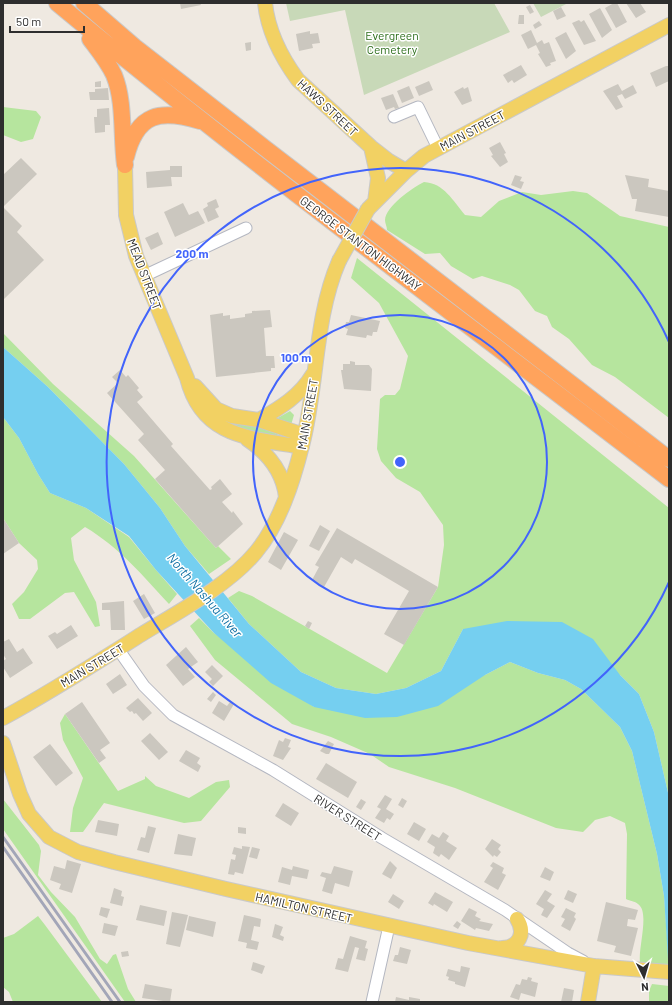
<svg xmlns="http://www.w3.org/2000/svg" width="672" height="1005" font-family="Barlow,sans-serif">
<rect width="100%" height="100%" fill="#efe9e1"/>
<path fill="#b6e59e" d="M3,107L36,111L41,117L33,139L21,142L3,135Z
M424,182C444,183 453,201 465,215L481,217L499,201L522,192L541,195L573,191L587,193L620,216L669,227V418L615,377L592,365L569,339L552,327L547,316L535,311L519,290L510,285L482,276L473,279L451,266L440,253L425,254L387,230C387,227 385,223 385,220C386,206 412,188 424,182Z
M357,258L669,508V797L654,732L639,694L620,675L463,629L441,671L406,688L376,694L336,688L301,672L249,624L228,598L239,591L252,596L387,673L438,587L444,545L443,525L420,492L396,478L381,461L377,449L380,399L385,395H395L400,389L408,356L379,303L351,278Z
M3,333L53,384L134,456L216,548L218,546L231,559L209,574L185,546L160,508L124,464L48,387L3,347Z
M290,411L294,415L291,425L276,419Z
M3,417L19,438L38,474L50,493L86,508L129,537L156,570L177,594L169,604C143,576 119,547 85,527L71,538L74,560L96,602L100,626L95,627L74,592L65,593L30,619H19L12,604L24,592L38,569L37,560L19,543L3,518Z
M231,421L265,428L285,438L266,436L229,424Z
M199,618L214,633L314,707L485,675L510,662L538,673L565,680L581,689L620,727L632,751L657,854L664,896L669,966L640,962C638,948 650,912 638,904C635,901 630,901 626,899L627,834L625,823L610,816L595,820L583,832L556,828L455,788L389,767L370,754L331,737L292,724L215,660L190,626Z
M65,714L118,791L145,779V776L156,786L189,798L216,782L229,780L230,787L201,821L184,823L104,803L83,832H70L73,808L83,778L63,740L60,723Z
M3,799L39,845L41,851L38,875L51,892L75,917L100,959L107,964L113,955L116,954L128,989L136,1002H125L3,829Z
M38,916L45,925L102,1002H13L9,992L3,987V938L14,934Z
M652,984L669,986V1002H649V991Z"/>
<path fill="#c8d9b8" d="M286,3H494L510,32L364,95L345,10L290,21Z
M533,3H568L541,17Z"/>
<path fill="#75cff0" d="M3,347L48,387L124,464L160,508L185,546L249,624L301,672L336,688L376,694L406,688L441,671L463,629L507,621L562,622L593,639L620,675L639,694L654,732L669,797V975L664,896L657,854L632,751L620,727L581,689L565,680L538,673L510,662L485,675L438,706L397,717L365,718L314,707L271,683L214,633L156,570L129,536L86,508L50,493L38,474L19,438L3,417Z"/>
<path fill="#cbc7bf" d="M180,3H200L201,5L181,9Z
M614,3H617L627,22L616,28L605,8Z
M626,3H640L646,12L636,18Z
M530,5L534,12L530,14L526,7Z
M561,7L566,16L557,20L553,11Z
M600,8L612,30L602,38L589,14Z
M519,15H524V24H518Z
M579,20L581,22L584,20L596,41L584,45L572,23Z
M539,21L542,25L535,29L533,25Z
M531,30L537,43L542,40L544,44L549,42L556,61L550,63L551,65L546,67L538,54L540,53L536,45L528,49L521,35Z
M310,31V34L318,33L320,43L312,44L313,48L299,51L296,34Z
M566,32L576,51L566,59L555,38Z
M251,42V50L246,51L245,43Z
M521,65L527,75L514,83L512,80L508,83L503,75Z
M666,66H669V81L656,87L650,73Z
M101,81V87H95V82Z
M429,81L433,90L419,96L415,87Z
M618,84L622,91L633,85L637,93L625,99L622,94L617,96L623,107L616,110L603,91Z
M409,86L414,98L402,103L397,91Z
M463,87L464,89L468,87L472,101L462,105L454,92Z
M108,88L109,100H90L89,92H95V89Z
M393,94L399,108L395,109L394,107L386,110L381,98Z
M109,108L110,125H105V132L95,133L94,117H97V109Z
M500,142L506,153L504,154L508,162L500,167L491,156L493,155L489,148Z
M21,158L37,174L3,207V175Z
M170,166H182V177H171L172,186L147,188L146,172L170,170Z
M515,175L522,177L520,181L524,182L521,189L511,185Z
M625,175L649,179L648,187L669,191V217L635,211L637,199H632Z
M216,199L219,207L215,209L219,217L208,222L203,209L208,206L207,203Z
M183,203L189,215L198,211L205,223L175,237L164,212Z
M3,207L22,226L17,232L44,260L3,300Z
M158,232L163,244L151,250L145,238Z
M270,310L272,327L264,328L266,356H274L275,368H271V371L216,377L210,315L223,313V316L230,315V319L245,317V314L252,313V311Z
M351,315L380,321L377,332H373L372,336L367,335L366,338L346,335L348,329L345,328L346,322H349Z
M350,361L355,362V365H369L372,369L371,391L344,389L341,370H343V364H350Z
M120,370L126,377L128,375L139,388L137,390L143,397L137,402L173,444L171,446L210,490L212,489L211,487L220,479L232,494L222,502L232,513L233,511L243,524L216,548L155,479L165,470L138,440L144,434L107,393L118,383L112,377Z
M3,518L19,543L3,554Z
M320,525L330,531L319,551L309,546Z
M337,528L438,587L404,645L384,634L409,591L355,559L352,564L341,557L324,587L312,580L319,567L315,565Z
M284,532L298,540L281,570L268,562Z
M144,594L155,613L144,619L133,601Z
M124,601L125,630H111L110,610H102V603Z
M308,621L312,623L309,629L305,626Z
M71,625L78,636L57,649L48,636L55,632L57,634Z
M9,639L17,652L23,648L33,663L10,678L3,667V661L6,659L3,654V642Z
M186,647L198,662L188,669L195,677L183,686L166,665Z
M212,665L223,676L213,686L209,682L212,679L205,672Z
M120,674L127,685L113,694L106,684Z
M213,692L216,695L211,702L207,699Z
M138,698L152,713L143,721L136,713L134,714L132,711L130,712L126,708Z
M219,701L227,706L230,702L234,704L224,721L212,713Z
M82,702L110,743L100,750L106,758L99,763L65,714Z
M150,733L168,752L159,760L141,741Z
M285,738L291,740L288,747L291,748L283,760L273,756L279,740L283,742Z
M328,741L334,744L329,754H326L320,751Z
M50,744L73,773L56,786L33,757Z
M186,750L200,758L197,763L201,766L198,772L179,761Z
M326,763L357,782L348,798L316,779Z
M385,795L392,799L386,809L394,814L390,820L387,818L384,823L375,818L381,809L377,807Z
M402,798L407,801L403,808L398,805Z
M361,799L366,802L361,810L356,807Z
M283,803L299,813L291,826L275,816Z
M98,820L119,824L117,836L95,832Z
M414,822L426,829L419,841L407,834Z
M148,826L156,828L149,853L137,850L141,837L145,838Z
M238,827L246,828V834L238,833Z
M443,832L449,836L446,841L457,848L449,860L441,854L439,857L433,853L435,847L427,842L432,834L439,838Z
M178,834L196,838L192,856L174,854Z
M492,839L501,845L498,849L501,852L497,857L494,855L493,857L485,849Z
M242,846L250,847L243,874L235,872L234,875L228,874L231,859L235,860L236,855L232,854L234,847L242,849Z
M252,847L260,849L257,859L249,857Z
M67,860L81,864L72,893L59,889L61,884L50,880L54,866L65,869Z
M390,861L397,868L391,879L382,874Z
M493,862L504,868L502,873L506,875L498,890L484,882L493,868L490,866Z
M293,866L309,870L307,879L292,876L290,885L278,882L282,867L292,870Z
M334,866L353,871L349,887L335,883L332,894L322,891L326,878L320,876L322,872L331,874Z
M545,867L554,872L550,881L540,877Z
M114,888L122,891L121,896L124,897L122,906L110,903Z
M545,890L552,894L547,901L555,906L547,918L541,915L544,909L536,904Z
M568,890L577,894L573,903L564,899Z
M435,892L453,902L447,912L434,904L433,906L428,903Z
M393,894L404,901L399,909L388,902Z
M606,902L638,910L635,920L628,919L627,926L638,928L631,956L614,952L616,946L597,941Z
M140,905L167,911L164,926L136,920Z
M101,907L110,909L107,918L99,915Z
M469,908L477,912L475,916L481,919L479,921L493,924L489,931L476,928L475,930L461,921Z
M566,908L576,913L574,917L576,919L570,931L561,926L565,919L561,917Z
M172,912L188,915L180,947L166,944Z
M244,915L261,919L260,927L254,926L251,940L259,942L257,950L246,948L247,943L238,941Z
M189,916L216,922L213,937L186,930Z
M457,921L461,924L458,929L453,926Z
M104,923L118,926L115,936L102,933Z
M275,924L283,927L280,935L284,937L283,941L272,937Z
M350,936L367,941L365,948L368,949L365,961L356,959L359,948L355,947L348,972L335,969L338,958L343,959Z
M400,947L411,950L407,964L393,961L395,955H398Z
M128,951L129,956L122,957L121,952Z
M253,962L265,966L262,974L251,970Z
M461,966L470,968L465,987L455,984V982L448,980L449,977L446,976L448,969L460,972Z
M528,977L532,978L531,981L538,983L535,997L521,993L519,1000L510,997L516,984L520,985L522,979L527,980Z
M145,984L172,989L170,1002L142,998Z
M564,988L574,990L572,1002H561Z
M396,997L409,1000V997L420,999V1002H395Z"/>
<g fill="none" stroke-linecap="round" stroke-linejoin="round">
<defs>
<path id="minor" d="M394,117L418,107L438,148
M144,276L246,228
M118,649L144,686L173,715L273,770L382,838L505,910L568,953L583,961
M372,1002L389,926"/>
<path id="major" d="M265,3C268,31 281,57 298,80L371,147L389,161L406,171
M371,147L378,178L375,202
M125,165L126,215L136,256L187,378C202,438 251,438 302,447
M368,209L406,171L424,156L669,25
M195,386L216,409L232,416L259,420L304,435
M259,420C280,408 300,396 313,374
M247,439C268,453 283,471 286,497
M3,718C51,692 96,663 142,634C178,612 229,585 256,552C280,523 293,482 302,446C318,385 314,319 339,261
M3,743L20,794L29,814L49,837L78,852L114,862L226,889L468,943L594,966L669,972
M502,948C519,948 526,933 517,919
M588,1002L594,966"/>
<path id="highway" d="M57,3C256,168 464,321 669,479
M84,3L135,47L266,149L669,459
M90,39C99,51 108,62 114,75C125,102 121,136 125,165
M126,157C137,113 160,109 200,121"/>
</defs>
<use href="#minor" stroke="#b4b7c1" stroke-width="13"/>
<use href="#major" stroke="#c9c9c9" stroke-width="16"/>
<use href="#highway" stroke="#c9c9c9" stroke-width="18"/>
<use href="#minor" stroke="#fff" stroke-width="11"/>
<use href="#major" stroke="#f2d163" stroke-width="14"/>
<use href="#highway" stroke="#ffa35c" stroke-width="16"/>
<path stroke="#a3a6b8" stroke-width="3" d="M3,837L120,1002
M3,847L112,1002"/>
<defs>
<path id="major-bridge" d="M339,261L368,209"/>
</defs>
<use href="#major-bridge" stroke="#c9c9c9" stroke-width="16" stroke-linecap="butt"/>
<use href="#major-bridge" stroke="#f2d163" stroke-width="14"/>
</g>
<g fill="none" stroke="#4264fb" stroke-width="2">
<circle cx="400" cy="462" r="147"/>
<path d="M669 582A294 294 0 1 1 669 342"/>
</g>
<g text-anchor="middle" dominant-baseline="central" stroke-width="3" stroke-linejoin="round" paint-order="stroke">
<g font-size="12" fill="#2c6e1b" stroke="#fff">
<text x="392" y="35">Evergreen<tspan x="392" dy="14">Cemetery</tspan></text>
</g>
<g font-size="12" fill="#2e2e2e" stroke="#fff">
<text transform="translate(328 107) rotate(43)">HAWS STREET</text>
<text transform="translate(472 130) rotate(-28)">MAIN STREET</text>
<text transform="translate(361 243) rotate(37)">GEORGE STANTON HIGHWAY</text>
<text transform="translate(145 274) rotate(69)">MEAD STREET</text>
<text transform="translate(307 414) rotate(-80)">MAIN STREET</text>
<text transform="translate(92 665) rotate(-31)">MAIN STREET</text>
<text transform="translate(348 817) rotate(32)">RIVER STREET</text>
<text transform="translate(304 907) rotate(13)">HAMILTON STREET</text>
</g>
<g font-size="13" font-style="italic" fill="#0d6fa3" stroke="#fff">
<text transform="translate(205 595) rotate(49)">North Nashua River</text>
</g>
</g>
<circle cx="400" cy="462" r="6" fill="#4264fb" stroke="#fff" stroke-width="2"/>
<g font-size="12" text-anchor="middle" font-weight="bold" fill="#4264fb" stroke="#fff" stroke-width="3" stroke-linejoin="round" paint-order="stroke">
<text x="192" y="258">200 m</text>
<text x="296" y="362">100 m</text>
</g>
<rect width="672" height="1005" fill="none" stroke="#2e2e2e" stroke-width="8"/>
<g transform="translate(644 977) rotate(175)" stroke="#ffffff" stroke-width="3" paint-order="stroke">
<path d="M0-3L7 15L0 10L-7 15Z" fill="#2e2e2e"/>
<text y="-6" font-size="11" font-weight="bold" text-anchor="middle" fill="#2e2e2e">N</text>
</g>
<path d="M10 26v6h74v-6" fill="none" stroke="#2e2e2e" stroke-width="2"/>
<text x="16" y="26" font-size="12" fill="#2e2e2e" stroke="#ffffff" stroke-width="3" paint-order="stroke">50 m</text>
</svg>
